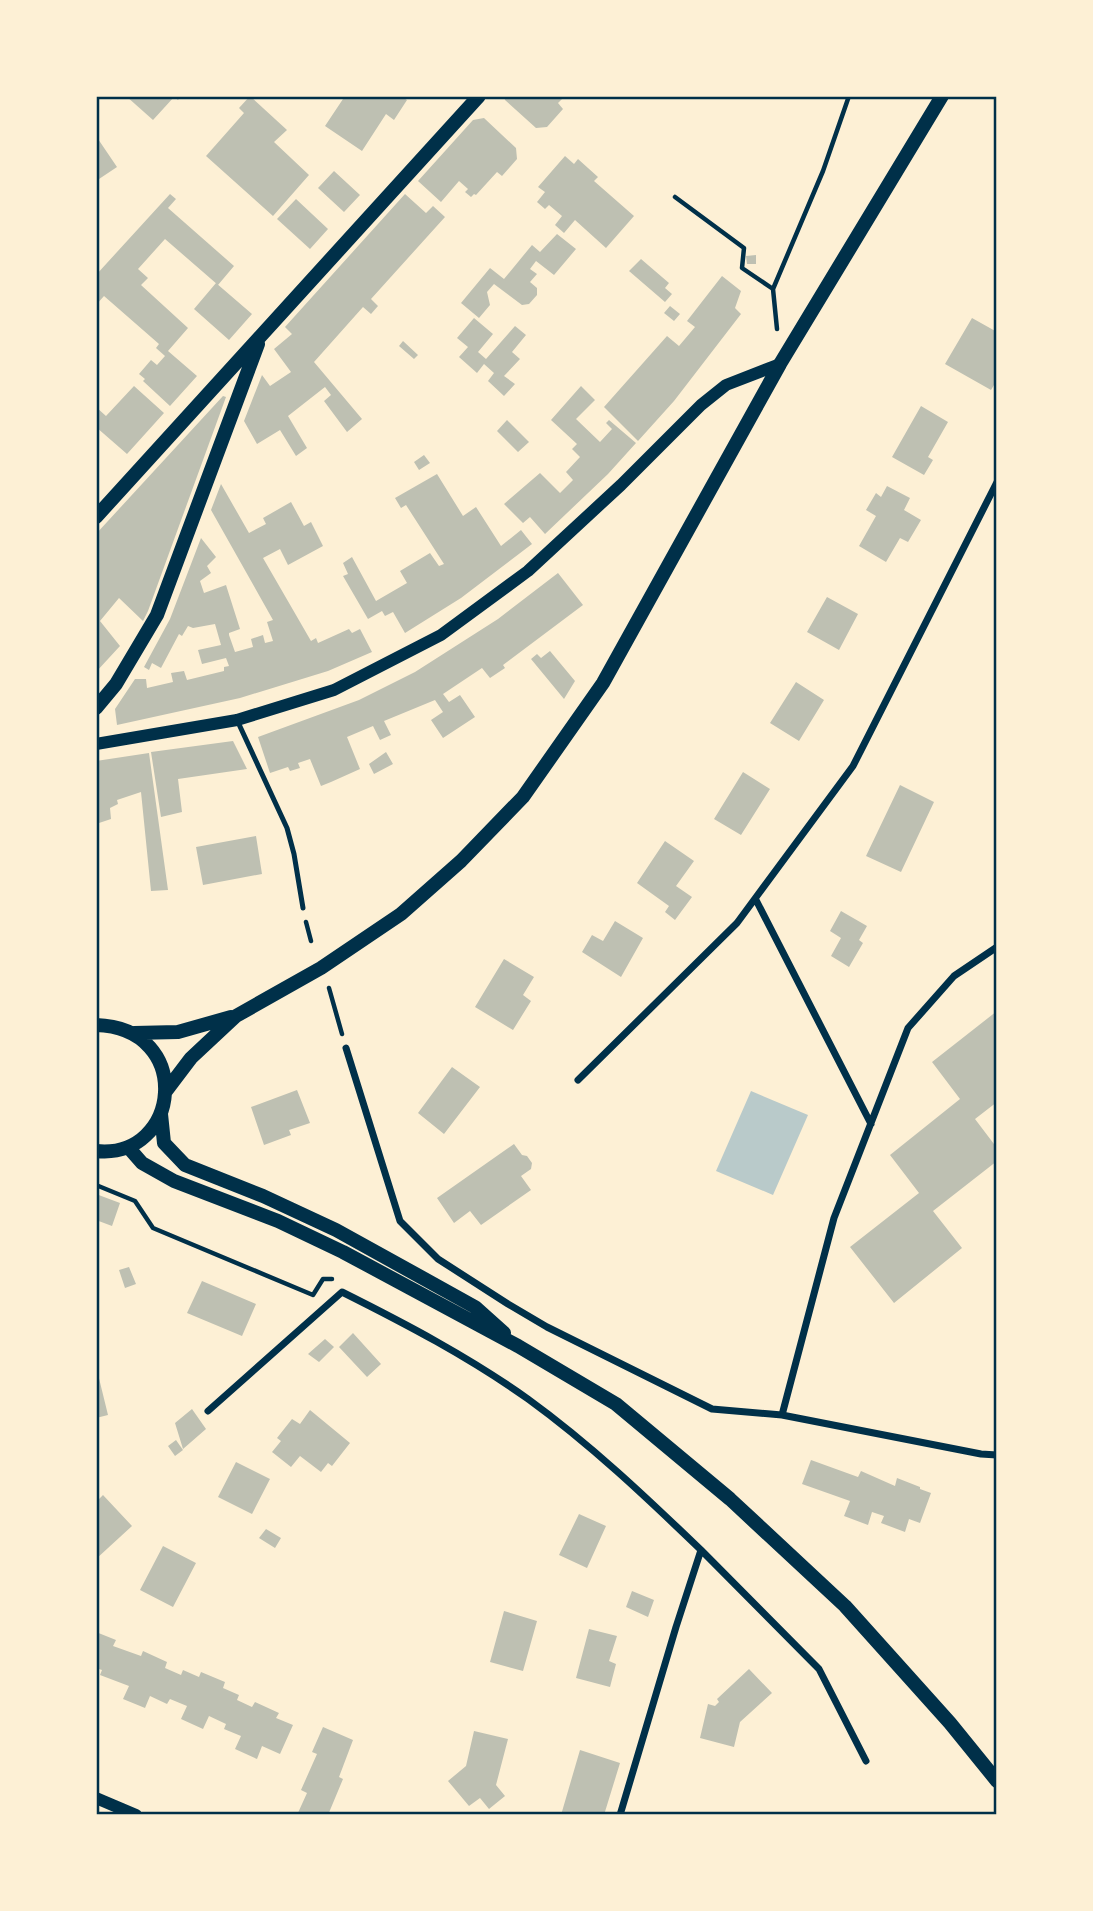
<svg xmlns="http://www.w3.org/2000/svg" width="1093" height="1911" font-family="'Golos Text',sans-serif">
<rect width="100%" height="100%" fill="#fdf0d5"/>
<path fill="#b9caca" d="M751,1091L808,1115L773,1195L716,1171Z"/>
<path fill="#bec0b2" d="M126,96H181L178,100L174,97L153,120Z
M250,96L287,130L274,142L309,175L273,216L206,156L244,113L239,108Z
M345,96L350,98L401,96L407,100L394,120L386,114L362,151L325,126Z
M504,96H565L558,103L563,109L547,127L536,128L505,100Z
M484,118L516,148L517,159L502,176L497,172L476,195L474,194L471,197L465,192L468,189L459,181L441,202L418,181L473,120Z
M96,136L117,167L96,181Z
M565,156L574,164L578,159L598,177L594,181L634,216L606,248L575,220L564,233L555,225L562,216L549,205L545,209L537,202L545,192L538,187Z
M334,171L360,195L344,212L318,188Z
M170,194L176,199L168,208L234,266L218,285L165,239L138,269L148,278L141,285L188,328L168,351L197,376L170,406L143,381L145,379L139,374L151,360L157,365L165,356L156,348L159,344L104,296L96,305V275Z
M405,194L426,213L433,206L445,217L371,299L378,306L371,314L363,307L314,362L362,419L347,432L324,401L331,395L325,387L288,416L307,448L296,456L280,430L257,444L244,421L262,375L270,386L291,372L274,349L292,334L285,327Z
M296,199L328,229L310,249L277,219Z
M557,234L576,249L554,275L536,261L530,269L537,274L530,282L537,288V295L529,304L522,305L494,284L487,292L490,305L479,318L461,303L490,268L504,279L532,245L540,252Z
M756,255V264H747L746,256Z
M641,259L669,283L665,288L672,294L665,302L629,271Z
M722,276L741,291L735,308L741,314L674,401L638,441L604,407L667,336L679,346L695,327L687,321Z
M216,283L252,314L229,340L194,309Z
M670,306L680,314L674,321L664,313Z
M474,318L493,334L478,352L486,359L515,326L526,335L512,352L520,359L504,376L515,384L504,396L488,381L494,373L484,364L477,373L459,357L468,347L457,338Z
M972,318L997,332V380L991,390L945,364Z
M403,341L418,355L414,359L399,346Z
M134,386L164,413L127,454L96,427V407L106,416Z
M581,386L595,400L576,419L600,442L612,429L606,423L609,420L636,443L608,474L545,534L530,517L523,523L504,504L540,473L560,493L573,480L566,472L580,457L572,449L577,444L551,420Z
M223,396L226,397L148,611L143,621L119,598L100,621L120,646L96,672V534Z
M921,406L948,422L928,457L933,460L924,475L892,457Z
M507,420L529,442L518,452L497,431Z
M424,455L430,463L419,470L414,462Z
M437,474L463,516L476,507L501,546L521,530L532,544L461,598L405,633L393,612L385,616L382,611L368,619L343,576L348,574L343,563L352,557L376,601L407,583L400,571L430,553L439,566L444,564L406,505L401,508L395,498Z
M221,484L249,533L266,524L263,518L291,502L304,526L311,522L323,546L288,565L280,549L263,558L311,641L316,638L318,643L349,629L352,633L360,629L372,652L328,671L240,698L117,725L115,709L135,679H146L147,688L173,682L171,673L184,671L187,680L224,671V667L229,666L226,658L202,664L198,650L221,645L215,624L193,628L188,626L182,636L179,634L161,668L152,663L149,670L144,667L170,619L201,538L216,557L207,566L211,573L200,581L204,593L226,585L240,629L229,633V635L235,652L253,647L251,639L263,635L265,643L273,641L267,622L273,620L211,510Z
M887,486L910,498L904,510L921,520L908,542L900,538L886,562L859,546L876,516L866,510L876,493L881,497Z
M558,573L583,605L503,665L505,668L490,678L482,668L443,694L449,702L460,695L475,717L443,738L431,720L443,712L435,700L384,721L391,735L380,740L373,726L347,737L360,769L331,782L321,786L310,759L298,763L300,768L290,771L288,767L270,773L258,737L359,700L415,672L498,619Z
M827,597L858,614L839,650L807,632Z
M550,651L575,681L564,699L531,659L537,654L541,658Z
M796,682L824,700L799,741L770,723Z
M233,741L247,769L178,779L182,812L161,817L151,752Z
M386,752L393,764L374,774L369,764Z
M149,753L168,890L151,891L141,792L117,800L118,804L110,808L111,819L96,824V761Z
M743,772L770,789L741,835L714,819Z
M900,785L934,802L901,872L866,856Z
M256,836L262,874L203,885L196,847Z
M665,841L694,861L676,886L692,897L675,920L665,912L669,906L637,883Z
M841,911L867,926L859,940L863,943L849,967L831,956L841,938L830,931Z
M615,921L643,938L621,977L582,952L592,935L603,941Z
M504,959L534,977L523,995L531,1001L513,1030L475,1007Z
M997,1011V1102L975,1119L997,1148V1161L933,1211L962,1248L894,1303L850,1247L919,1193L890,1155L960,1099L932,1062Z
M452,1067L480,1087L444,1134L418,1113Z
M297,1090L310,1123L289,1130L291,1135L264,1145L251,1107Z
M514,1144L522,1155L527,1156L532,1163L531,1169L521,1176L531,1190L481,1225L470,1211L454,1223L437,1198Z
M96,1194L120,1203L112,1226L96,1220Z
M129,1267L136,1284L125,1288L119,1270Z
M202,1281L256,1304L242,1336L187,1313Z
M353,1333L381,1364L367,1377L339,1347Z
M325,1339L334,1347L319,1362L308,1354Z
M96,1366L108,1415L96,1418Z
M192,1409L206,1429L183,1449L175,1423Z
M310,1410L350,1443L332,1466L328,1463L321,1472L300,1456L291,1467L272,1452L281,1441L277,1438L292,1419L300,1424Z
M176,1440L183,1450L175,1456L168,1446Z
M811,1460L858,1477L861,1471L895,1486L897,1478L920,1487V1489L931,1493L920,1523L909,1519L905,1532L881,1523L884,1516L872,1512L868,1525L844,1516L850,1501L802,1484Z
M236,1462L270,1479L252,1514L218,1497Z
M103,1495L132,1526L96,1559V1502Z
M579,1514L606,1526L587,1568L559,1555Z
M266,1529L281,1538L275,1548L259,1538Z
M163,1546L196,1563L173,1607L140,1590Z
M632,1591L654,1600L648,1617L626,1607Z
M504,1611L537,1621L523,1671L490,1662Z
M589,1629L617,1636L609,1661L616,1664L610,1687L576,1678Z
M96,1632L116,1640L113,1646L141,1656L143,1651L167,1662L165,1668L181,1675L183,1670L199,1677L201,1672L225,1682L223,1688L239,1695L237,1700L252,1707L255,1702L279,1713L276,1718L293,1725L280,1754L262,1746L257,1759L235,1749L241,1736L224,1729L226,1724L209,1716L203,1729L181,1719L187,1706L170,1699L167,1704L150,1696L145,1708L123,1699L129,1686L100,1675L102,1670L96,1668Z
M749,1669L772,1693L740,1722L734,1747L700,1738L708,1704L715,1706L719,1702L717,1699Z
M323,1727L353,1740L339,1777L343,1779L328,1815H297L307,1793L301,1790L317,1754L312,1752Z
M474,1731L508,1739L496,1785L505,1796L489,1809L480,1798L469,1806L448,1781L466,1766Z
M580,1750L620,1763L604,1815H561Z"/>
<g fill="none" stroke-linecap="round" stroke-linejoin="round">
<path stroke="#003049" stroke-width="4.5" d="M675,197L744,248L742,268L773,289
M777,329L773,289L823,171L849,96
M306,922L311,941
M329,988L342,1034
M96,1185L135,1201L153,1228L313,1295L323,1279H332"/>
<path stroke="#003049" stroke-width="5" d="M237,720L287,828L294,854L303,908"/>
<path stroke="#003049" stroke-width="7" d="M756,900L871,1124
M346,1048L400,1221L438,1259L508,1304L547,1327L712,1409L782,1415L981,1454L997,1455
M578,1080L737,923L853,766L997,482
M208,1411L342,1292C406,1324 469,1357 528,1399C590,1444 646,1497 701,1550L676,1627L620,1815
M782,1415L834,1218L908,1028L954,976L997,947
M701,1550L819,1669L866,1761"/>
<path stroke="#003049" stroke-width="12" d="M96,744L237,720L334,690L441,635L528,571L621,485L701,405L726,385L780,364
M96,1798L136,1815"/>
<path stroke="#003049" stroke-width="14" d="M96,517L479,96
M96,708L116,684L157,615L258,344
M96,1025C195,1028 181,1160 96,1151
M134,1033L178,1032L231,1017
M166,1091L191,1058L236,1016L321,968L401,914L461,861L523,797L603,683L780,364L942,96
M161,1114L164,1143L185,1165L263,1196L336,1230L475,1307L504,1333
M128,1147L142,1163L174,1181L278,1221L343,1252L518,1346L616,1404L730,1499L845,1606L950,1723L997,1781"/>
</g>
<rect width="1093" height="1911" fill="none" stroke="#fdf0d5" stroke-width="196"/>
<rect x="98" y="98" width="897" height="1715" fill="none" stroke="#003049" stroke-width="2.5"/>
</svg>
